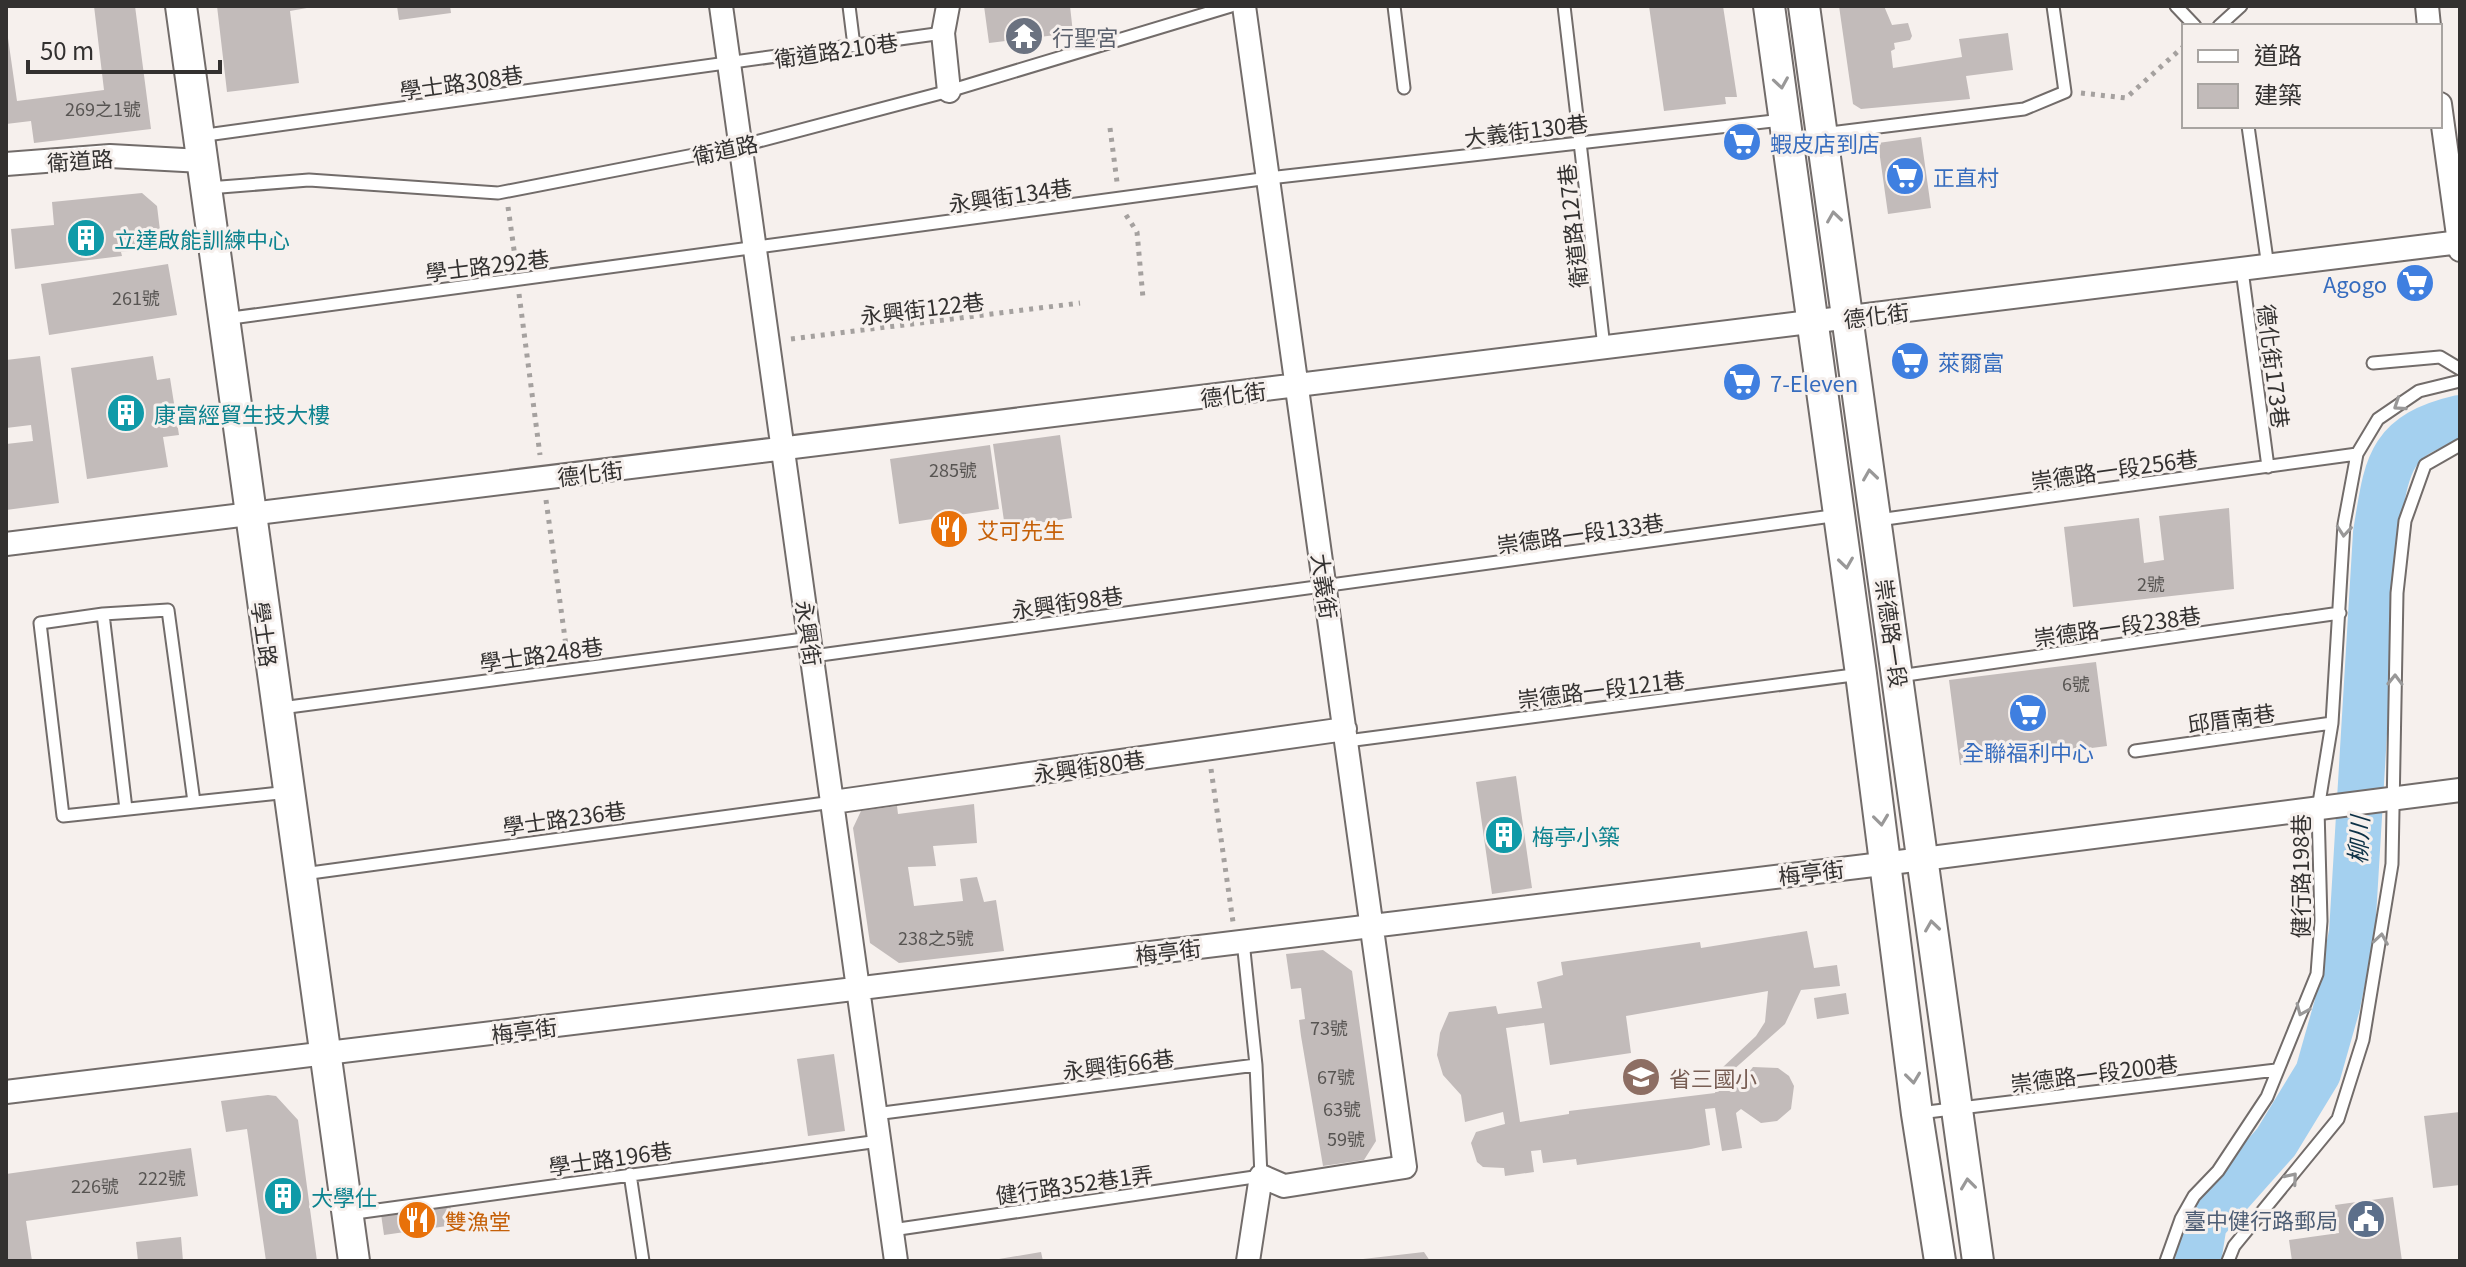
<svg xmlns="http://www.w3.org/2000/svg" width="2466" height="1267" font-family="Georgia,'Noto Sans TC',serif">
<rect width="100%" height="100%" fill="#f6f0ed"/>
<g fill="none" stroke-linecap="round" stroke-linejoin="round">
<path stroke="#a4d0ef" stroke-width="46" d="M2198,1261L2204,1223L2276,1142L2318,1073L2337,1006L2352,933L2376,533C2387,467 2387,435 2460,418"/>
</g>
<path fill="#c2bbba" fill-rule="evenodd" d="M94,6H135L151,129L34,143L31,121L6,124V24L17,101L104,90Z
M217,6H318L290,11L299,83L227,92Z
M397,6H450L451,13L399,20Z
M984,6H1070L1073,33L989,43Z
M1649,6H1723L1737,97H1725L1726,104L1664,111Z
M1839,6H1884L1892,25L1908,23L1912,36L1910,40L1894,43L1895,49L1891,51L1893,68L1962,57L1959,39L2008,33L2013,70L1966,76L1970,99L1861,109L1853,104Z
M1921,137L1931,208L1888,214L1878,143Z
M142,193L157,206L162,247L121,252L122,256L15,269L11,229L54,225L52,202Z
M168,264L177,315L49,335L41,284Z
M40,356L59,503L6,510V444L33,441L31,425L6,428V360Z
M153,356L157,380L170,378L179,435L163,437L168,467L87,479L71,368Z
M1060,435L1072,518L1005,528L993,444Z
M990,445L999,509L899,524L890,459Z
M2229,508L2234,589L2073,607L2064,527L2139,518L2144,563L2164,560L2159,516Z
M2096,662L2107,746L1960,765L1949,680Z
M1516,776L1532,888L1492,894L1476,782Z
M974,804L977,843L933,846L936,866L908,867L914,906L963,901L960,879L977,877L984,902L996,900L1004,951L899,963L870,943L853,828L861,811L897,806L898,814Z
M1807,931L1814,968L1837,965L1840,986L1801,990L1785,1024L1732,1071L1726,1083L1738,1086L1753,1067L1778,1068L1789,1076L1794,1086L1791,1109L1777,1121L1761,1123L1741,1109L1736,1113L1742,1148L1722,1151L1715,1108L1705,1109L1710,1145L1691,1149L1577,1165L1576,1159L1543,1163L1541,1150L1531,1151L1534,1172L1505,1176L1504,1168L1483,1167L1477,1162L1471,1143L1476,1132L1505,1124L1503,1112L1465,1122L1461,1095L1443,1075L1437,1055L1440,1033L1449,1012L1496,1006L1498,1014L1542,1008L1537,982L1563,975L1561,962L1700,942L1701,948ZM1768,991L1765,1022L1756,1036L1722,1068L1715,1093L1569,1111V1114L1520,1122L1506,1028L1544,1023L1550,1065L1631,1053L1626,1016Z
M1323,950L1352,971L1376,1141L1364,1160L1323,1166L1301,1036L1299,1020L1305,1019L1301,988L1291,989L1286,954Z
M1846,993L1849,1014L1817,1019L1814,998Z
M834,1054L845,1131L808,1136L797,1059Z
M268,1095L276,1096L298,1120L317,1261H266L247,1129L226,1132L221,1101Z
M2460,1112V1185L2433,1188L2424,1116Z
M191,1148L198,1196L26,1221L32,1261H6V1174Z
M2393,1197L2402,1261H2292L2289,1240L2339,1233L2335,1205Z
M450,1205L454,1225L384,1235L381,1214Z
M181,1237L183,1261H138L136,1242Z
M1041,1252L1043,1261H999V1259Z
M1424,1252L1430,1261H1364L1363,1259Z"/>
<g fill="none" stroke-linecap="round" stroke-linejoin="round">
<defs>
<path id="lane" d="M849,6L854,46
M1394,6L1404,88
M1564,6L1604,347
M2176,6L2195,26
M2219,26L2241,6
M2248,126L2268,267
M1822,134L2024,109L2065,92L2053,6
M199,136L943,33
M208,188L309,180L498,193L740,146L949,91L1231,6
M2242,270L2268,467
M224,319L1269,178L1782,120
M2373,363L2440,357L2460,369
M1878,520L2357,454
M103,614L168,610L194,802
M813,656L1839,515
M1899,676L2340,613
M281,708L811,638
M1347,741L1861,674
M2135,751L2332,723
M126,809L103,614L40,623L63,816L289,792
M303,874L833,802
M1243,941L1256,1065
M1919,1113L2276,1070
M875,1114L1256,1065L1261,1176L892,1230
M630,1174L643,1261
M348,1214L879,1141
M2166,1261L2181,1219L2194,1196L2218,1171L2267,1097L2317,974L2321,921L2318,809L2332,723L2344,524L2357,454L2378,419L2419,391L2460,381
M2228,1261L2234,1246L2338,1119L2363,1040L2392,864L2397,593L2405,521L2425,465L2460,445"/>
<path id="street" d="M721,6L896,1261
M948,6L943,33L949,91
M1244,6L1405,1167L1284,1186L1261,1176L1248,1261
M2427,6L2429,26
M2440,104L2460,250
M6,164L110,156L202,161
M6,544L2460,242
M833,802L1345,729
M6,1092L1923,859L2460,790"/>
<path id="secondary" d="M181,6L354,1261
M1769,6L1861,674L1917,1114L1940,1261
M1804,6L1978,1261"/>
</defs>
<use href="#lane" stroke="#726c6a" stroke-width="15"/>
<use href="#street" stroke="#726c6a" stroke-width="26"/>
<use href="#secondary" stroke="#726c6a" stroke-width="34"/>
<path stroke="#a5a19f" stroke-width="5" stroke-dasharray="4 6" stroke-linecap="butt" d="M2081,93L2126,98L2184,46
M1110,128L1117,182
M508,207L516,264
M1126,215L1137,232L1143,298
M519,294L540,455
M791,339L1080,303
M546,500L567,653
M1211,769L1233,922"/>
<use href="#lane" stroke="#fff" stroke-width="11"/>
<use href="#street" stroke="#fff" stroke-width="22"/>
<use href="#secondary" stroke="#fff" stroke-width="30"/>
</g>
<defs><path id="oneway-chevron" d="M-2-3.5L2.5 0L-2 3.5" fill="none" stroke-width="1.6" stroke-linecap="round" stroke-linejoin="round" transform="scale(2)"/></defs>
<g stroke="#999898">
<use href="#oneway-chevron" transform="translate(1781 83) rotate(81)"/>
<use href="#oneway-chevron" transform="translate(1834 217) rotate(-98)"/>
<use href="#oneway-chevron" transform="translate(2399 405) rotate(146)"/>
<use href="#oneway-chevron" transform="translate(1870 475) rotate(-98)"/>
<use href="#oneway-chevron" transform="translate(2344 531) rotate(95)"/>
<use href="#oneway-chevron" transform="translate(1846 563) rotate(82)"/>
<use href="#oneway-chevron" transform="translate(2395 680) rotate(-89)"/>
<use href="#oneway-chevron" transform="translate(1881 820) rotate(83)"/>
<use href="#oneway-chevron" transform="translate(1932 926) rotate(-98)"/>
<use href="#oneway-chevron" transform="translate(2381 939) rotate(-81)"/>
<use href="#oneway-chevron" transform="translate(2302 1010) rotate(113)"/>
<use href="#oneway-chevron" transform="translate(1913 1078) rotate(83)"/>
<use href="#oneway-chevron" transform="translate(2292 1178) rotate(-50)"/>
<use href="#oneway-chevron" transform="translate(1968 1184) rotate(-97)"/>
</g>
<defs>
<symbol id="temple-disc" viewBox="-11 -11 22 22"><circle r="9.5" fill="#6b7280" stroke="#f6f0ed"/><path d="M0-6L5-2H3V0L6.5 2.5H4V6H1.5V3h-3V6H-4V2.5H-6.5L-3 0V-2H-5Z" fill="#fff"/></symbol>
<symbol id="supermarket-disc" viewBox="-11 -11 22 22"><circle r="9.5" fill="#3f7fe0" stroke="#f6f0ed"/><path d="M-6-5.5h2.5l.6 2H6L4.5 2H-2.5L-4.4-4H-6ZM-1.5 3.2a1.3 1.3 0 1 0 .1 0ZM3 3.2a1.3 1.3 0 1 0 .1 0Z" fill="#fff"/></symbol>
<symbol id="building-disc" viewBox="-11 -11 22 22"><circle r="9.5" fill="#0f9aa8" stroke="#f6f0ed"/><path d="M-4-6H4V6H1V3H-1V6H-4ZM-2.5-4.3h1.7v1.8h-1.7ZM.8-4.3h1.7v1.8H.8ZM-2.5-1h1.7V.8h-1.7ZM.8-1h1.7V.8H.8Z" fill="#fff"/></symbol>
<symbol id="restaurant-disc" viewBox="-11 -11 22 22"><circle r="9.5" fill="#e8710a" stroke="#f6f0ed"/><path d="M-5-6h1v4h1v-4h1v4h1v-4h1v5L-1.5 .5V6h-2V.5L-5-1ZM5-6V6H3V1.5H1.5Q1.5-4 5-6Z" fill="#fff"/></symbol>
<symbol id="school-disc" viewBox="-11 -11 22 22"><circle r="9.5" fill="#8d6e63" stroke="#f6f0ed"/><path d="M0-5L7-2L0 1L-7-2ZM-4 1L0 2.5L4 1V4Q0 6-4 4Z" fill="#fff"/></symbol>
<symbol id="civic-disc" viewBox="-11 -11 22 22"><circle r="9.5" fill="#5c6f8a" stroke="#f6f0ed"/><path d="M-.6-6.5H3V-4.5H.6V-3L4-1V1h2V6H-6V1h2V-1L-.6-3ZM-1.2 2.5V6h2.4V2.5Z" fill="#fff"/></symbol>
</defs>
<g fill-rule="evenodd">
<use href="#temple-disc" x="1002" y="14" width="44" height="44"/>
<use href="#supermarket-disc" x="1720" y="120" width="44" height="44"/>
<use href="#supermarket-disc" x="1883" y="154" width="44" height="44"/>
<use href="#building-disc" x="64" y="216" width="44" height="44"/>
<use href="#supermarket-disc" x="2393" y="261" width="44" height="44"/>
<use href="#supermarket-disc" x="1888" y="339" width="44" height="44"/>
<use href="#supermarket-disc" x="1720" y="360" width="44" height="44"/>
<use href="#building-disc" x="104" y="391" width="44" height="44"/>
<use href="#restaurant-disc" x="927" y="507" width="44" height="44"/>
<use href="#supermarket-disc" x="2006" y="691" width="44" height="44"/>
<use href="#building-disc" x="1482" y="813" width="44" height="44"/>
<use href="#school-disc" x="1619" y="1055" width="44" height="44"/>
<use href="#building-disc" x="261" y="1174" width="44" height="44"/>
<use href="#civic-disc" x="2344" y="1197" width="44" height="44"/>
<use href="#restaurant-disc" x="395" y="1198" width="44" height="44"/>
</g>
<g text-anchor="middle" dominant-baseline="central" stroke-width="6" stroke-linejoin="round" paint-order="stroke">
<g font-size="18" fill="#575452">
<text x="103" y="108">269之1號</text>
<text x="136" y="297">261號</text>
<text x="953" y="469">285號</text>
<text x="2151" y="583">2號</text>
<text x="2076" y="683">6號</text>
<text x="936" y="937">238之5號</text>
<text x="1329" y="1027">73號</text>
<text x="1336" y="1076">67號</text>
<text x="1342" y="1108">63號</text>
<text x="1346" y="1138">59號</text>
<text x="162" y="1177">222號</text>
<text x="95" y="1185">226號</text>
</g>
<g font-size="22" fill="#5b616d" stroke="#f6f0ed" text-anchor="start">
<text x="1052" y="36">行聖宮</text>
</g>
<g font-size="22" fill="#333130" stroke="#f6f0ed">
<text transform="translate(836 49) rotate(-8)">衛道路210巷</text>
<text transform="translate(461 81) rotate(-8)">學士路308巷</text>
<text transform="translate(1526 129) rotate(-7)">大義街130巷</text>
<text transform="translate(725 148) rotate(-12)">衛道路</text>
<text transform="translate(80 159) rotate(-4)">衛道路</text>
<text transform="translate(1010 194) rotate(-8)">永興街134巷</text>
<text transform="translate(1571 226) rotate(-96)">衛道路127巷</text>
<text transform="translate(487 264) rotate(-7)">學士路292巷</text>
<text transform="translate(922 307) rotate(-7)">永興街122巷</text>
<text transform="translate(1876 314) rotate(-7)">德化街</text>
<text transform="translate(2275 366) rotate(83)">德化街173巷</text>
<text transform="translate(1233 393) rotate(-7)">德化街</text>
<text transform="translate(2114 468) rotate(-8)">崇德路一段256巷</text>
<text transform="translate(590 472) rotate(-7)">德化街</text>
<text transform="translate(1580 532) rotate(-8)">崇德路一段133巷</text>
<text transform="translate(1326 586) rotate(82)">大義街</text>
<text transform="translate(1067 601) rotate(-8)">永興街98巷</text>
<text transform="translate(2117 625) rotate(-8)">崇德路一段238巷</text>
<text transform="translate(810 633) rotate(82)">永興街</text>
<text transform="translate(1893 633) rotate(82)">崇德路一段</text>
<text transform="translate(266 634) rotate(82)">學士路</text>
<text transform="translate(541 653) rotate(-8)">學士路248巷</text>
<text transform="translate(1601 688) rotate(-7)">崇德路一段121巷</text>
<text transform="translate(2231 717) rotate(-8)">邱厝南巷</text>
<text transform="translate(1089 765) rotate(-8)">永興街80巷</text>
<text transform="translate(564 817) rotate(-8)">學士路236巷</text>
<text transform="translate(1811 871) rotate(-7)">梅亭街</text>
<text transform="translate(2299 876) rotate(-90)">健行路198巷</text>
<text transform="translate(1168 950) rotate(-7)">梅亭街</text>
<text transform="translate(524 1029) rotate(-7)">梅亭街</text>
<text transform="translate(1118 1063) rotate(-7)">永興街66巷</text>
<text transform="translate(2094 1072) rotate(-7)">崇德路一段200巷</text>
<text transform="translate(610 1157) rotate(-8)">學士路196巷</text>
<text transform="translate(1074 1183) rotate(-8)">健行路352巷1弄</text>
</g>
<g font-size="22" fill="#366cbe" stroke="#f6f0ed" text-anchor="start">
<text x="1770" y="142">蝦皮店到店</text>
<text x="1933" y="176">正直村</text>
<text x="2387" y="283" text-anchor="end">Agogo</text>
<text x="1938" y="361">萊爾富</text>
<text x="1770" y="382">7-Eleven</text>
<text x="2028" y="751" text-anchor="middle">全聯福利中心</text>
</g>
<g font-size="22" fill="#0d838f" stroke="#f6f0ed" text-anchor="start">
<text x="114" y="238">立達啟能訓練中心</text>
<text x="154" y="413">康富經貿生技大樓</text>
<text x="1532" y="835">梅亭小築</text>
<text x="311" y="1196">大學仕</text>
</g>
<g font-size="22" fill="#c56008" stroke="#f6f0ed" text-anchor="start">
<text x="977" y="529">艾可先生</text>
<text x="445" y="1220">雙漁堂</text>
</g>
<g font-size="22" fill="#785e54" stroke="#f6f0ed" text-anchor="start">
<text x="1669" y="1077">省三國小</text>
</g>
<g font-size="22" fill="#4e5e75" stroke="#f6f0ed" text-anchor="end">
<text x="2338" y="1219">臺中健行路郵局</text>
</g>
<g font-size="24" font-style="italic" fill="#0c3146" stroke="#f6f0ed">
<text transform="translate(2357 840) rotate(-87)">柳川</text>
</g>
</g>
<rect width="2466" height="1267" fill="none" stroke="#333130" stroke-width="16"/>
<rect x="2182" y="24" width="260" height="104" fill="#f6f0ed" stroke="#a8a4a1" stroke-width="2"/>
<rect x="2198" y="50" width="40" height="12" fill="#ffffff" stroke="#a8a4a1" stroke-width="2"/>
<text x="2254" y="64" font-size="24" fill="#333130">道路</text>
<rect x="2198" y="84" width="40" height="24" fill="#c2bbba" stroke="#a8a4a1" stroke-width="2"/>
<text x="2254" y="104" font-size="24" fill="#333130">建築</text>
<path d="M28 60v12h192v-12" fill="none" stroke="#333130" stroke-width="4"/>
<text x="40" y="60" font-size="24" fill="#333130" stroke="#f6f0ed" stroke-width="6" paint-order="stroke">50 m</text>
</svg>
